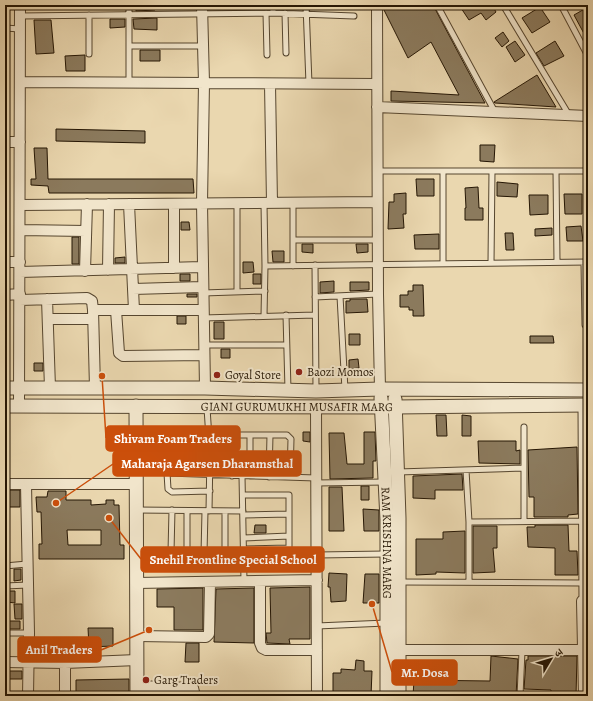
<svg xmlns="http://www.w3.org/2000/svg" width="593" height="701" font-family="Alegreya,'Noto Serif Devanagari',serif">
<rect width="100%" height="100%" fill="#ead7af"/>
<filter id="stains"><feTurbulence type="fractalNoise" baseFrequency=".005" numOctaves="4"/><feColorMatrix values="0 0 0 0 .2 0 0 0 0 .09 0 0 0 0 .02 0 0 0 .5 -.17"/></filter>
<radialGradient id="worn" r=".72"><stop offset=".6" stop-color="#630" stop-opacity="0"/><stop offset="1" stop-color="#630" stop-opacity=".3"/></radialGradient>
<path fill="#8b7a5d" stroke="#251604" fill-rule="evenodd" d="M136,5H156L155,10L136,11Z
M384,5H433L485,103L391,101V91L459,95L431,42L408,58L384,10Z
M459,5H492L496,12L486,20L481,13L469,20Z
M540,7L550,22L532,33L522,18Z
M588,7V41L574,15Z
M157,18V30L134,29L133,19Z
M110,19H125V27L110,28Z
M34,20H51L54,53L36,54Z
M503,32L509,41L502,47L495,38Z
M515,41L525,55L515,62L506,47Z
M555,41L564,56L544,66L536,53Z
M140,50H160V61H140Z
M85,55V71H66L65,56Z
M537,75L556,107L495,103L494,102Z
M56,129L145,131V143L56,141Z
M480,145H495L494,162L480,161Z
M34,148H47L48,179H193L194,193H49L48,186L31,185V179H36Z
M416,179H434V196H417Z
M497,182L518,184L517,197L497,196Z
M478,187L479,208H483V220H465V208H466L465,188Z
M406,193V214H403L404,228L388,229L389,202H394V194Z
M564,194H582V214H565Z
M529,195H548V214L530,215Z
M181,222H189L190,230H181Z
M581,226L583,241H567L566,227Z
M552,228V235L535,236V229Z
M505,233H513L514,250H506Z
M439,234V249H415L414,235Z
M72,237H79V264H72Z
M302,244H313V253L302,252Z
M356,244H368V252L357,253Z
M272,251H284V262H273Z
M125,257V263H115V258Z
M243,262H253L254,272L243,273Z
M180,274H190V281H180Z
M253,274H261V284H253Z
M334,281V292L320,293V282Z
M350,282H369V290L350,291Z
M413,285H423L424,316H413V310H409V307H400V295H408V291H413Z
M187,294H197V297H187Z
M350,299H367L368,312L346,313V301H350Z
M177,316H186V324H177Z
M214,322H224V339H214Z
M349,334H360V345H349Z
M530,336H553L554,343H530Z
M221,349H230V358H221Z
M358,359L359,368L349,369V360Z
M34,363H43V371H34Z
M436,415H446L447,436H437Z
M462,415L471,416V436H462Z
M303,432H310V442L303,441Z
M364,432H375L376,461H373V478L330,479L329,433H344L347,464H364Z
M478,441H516V451L520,450V464L479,463Z
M577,447L578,514L568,515V517H534V497H529L528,450Z
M462,474L463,490H435V499L413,498V476Z
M361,486H369V500H361Z
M329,487H342L344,531H329Z
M6,490H20V507H6Z
M48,491H66V500H91V505L106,504V500H114V505H119L120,545H124V559H39V544H42L41,512H37L36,497H47ZM67,530H101V545H68Z
M363,509L379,510V531H364Z
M255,525H266V533H254Z
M535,525H568L569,551H577L578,575H555V548L528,547L527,527H535Z
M473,526H497V548H493L495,572L473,573Z
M465,531V573L436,572V574L416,575V539H443V532Z
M14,569H21V580L14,581Z
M329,573L347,574L346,601L331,602L330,587H328Z
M365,574H379V603H363Z
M310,587V639H289L290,644L267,643L266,633H271L270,588Z
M203,588V630H174V607H157V589Z
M254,588V643L214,642L216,589Z
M7,591H15V603L7,602Z
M14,604H22V619H15Z
M7,621H20V629H7Z
M88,628H113V646L89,647Z
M186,643H199V662H185Z
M491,656L518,659L516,696H413L414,680L490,681Z
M528,656H577L576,696H551V690L524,689L526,660H528Z
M356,660L364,661V671H372L371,696H355V692H333V673H341V669L355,670Z
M5,671H22V679H5Z
M129,679V692L76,693V680Z"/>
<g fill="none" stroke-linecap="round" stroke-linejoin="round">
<defs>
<path id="service" d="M129,5V83
M306,5L309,84
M437,5L495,112
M503,5L569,115
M561,5L588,56
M266,13L267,55
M273,13V5
M285,13L286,53
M89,15V54
M20,16L273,13L354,16
M5,28L20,29
M129,46H203
M377,171H588
M443,171V263
M556,171L557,262
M293,203V266
M293,240H377
M584,262L585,325
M491,263L492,171
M315,265L316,390
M265,266L588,262
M237,292V203
M203,293L265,291
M340,296L345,390
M315,297L378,294
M286,315L288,390
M264,316L265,266L264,203
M203,318L315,315
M204,345H286
M581,406L582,601
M207,408L210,453L209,511
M210,434H169L167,473L316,478
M168,452L210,453
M466,470L469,522V582
M398,472L523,468
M167,473L168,489L172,492L210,491
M232,476L233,438L235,435H287L291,439L290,477
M242,476L244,581
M250,476V435
M269,477L270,435
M316,483L385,482
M243,495H289V548L244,549
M136,510L243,511
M172,510L171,552L174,554H204L205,511
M243,515L289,514
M524,521V427
M469,522L582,521
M244,538L289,536
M187,554V511
M204,554L222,555L225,553V511
M317,555L386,554
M5,566L27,564
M400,582L581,583
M5,586L28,585
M317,626L386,623
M5,633H29
M520,696L522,651"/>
<path id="minor" d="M202,5L204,83L202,203L205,388
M377,5L378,294L380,389
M20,82L377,84
M270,84L272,203
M377,107L588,116
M5,142H20
M129,204L134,310
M20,205L377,202
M20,230L86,231
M5,262H20
M174,268V204
M108,270L109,204
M85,271L87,204
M20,272L202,267
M133,289L202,287
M5,295L20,294
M47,299L50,388
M20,300L87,298L92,301L93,310
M116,310L119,353L123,356L204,355
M48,319H93
M95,388L93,310H203
M19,406L20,5
M316,406L317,696
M5,484H136
M26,484L29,633L28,696
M260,581V643L262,648L266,650H317
M136,583L317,580
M582,601L584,696
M137,636L206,637L209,634L210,582
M399,650H584
M5,662L65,663L137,660
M137,686L193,688L195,696
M65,696V663"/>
<g id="tertiary">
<path d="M5,388H205L316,391L380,389L588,390"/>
<path id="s1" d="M381,398L387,520V696"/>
<path d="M395,399L399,518V696"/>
<path id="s2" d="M5,406L395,407L588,405"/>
<path d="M136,406L137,696"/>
</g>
</defs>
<use href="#service" stroke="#56462f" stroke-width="7"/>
<use href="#minor" stroke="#56462f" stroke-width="12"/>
<use href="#tertiary" stroke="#56462f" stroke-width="15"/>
<use href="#service" stroke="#f1e5cb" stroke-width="5"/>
<use href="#minor" stroke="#f1e5cb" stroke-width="10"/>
<use href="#tertiary" stroke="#f1e5cb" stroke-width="13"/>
</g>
<g fill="#8f2418" stroke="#f1e5cb" stroke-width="1.5">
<circle cx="299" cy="372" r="4"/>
<circle cx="217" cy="375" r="4"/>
<circle cx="146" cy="680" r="4"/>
</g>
<g text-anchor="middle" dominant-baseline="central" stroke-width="4" stroke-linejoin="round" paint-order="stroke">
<g font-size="12" fill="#251604" stroke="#f1e5cb" text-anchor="start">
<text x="307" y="372">Baozi Momos</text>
<text x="225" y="375">Goyal Store</text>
<text x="154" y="680">Garg Traders</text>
</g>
<g font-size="12" fill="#251604" stroke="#f1e5cb">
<text stroke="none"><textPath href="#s2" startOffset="292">GIANI GURUMUKHI MUSAFIR MARG</textPath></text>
<text stroke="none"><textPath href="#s1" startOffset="145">RAM KRISHNA MARG</textPath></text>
</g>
</g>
<path fill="none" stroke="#cb4f0b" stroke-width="1.5" d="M102 376L106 438M56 503L113 464M109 518L141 559M149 630L101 650M372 604L392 672"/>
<g fill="#cb4f0b" stroke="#f1e5cb" stroke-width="1.5">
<circle cx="102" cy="376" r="4"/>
<circle cx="56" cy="503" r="4"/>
<circle cx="109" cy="518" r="4"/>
<circle cx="149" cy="630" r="4"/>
<circle cx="372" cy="604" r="4"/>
</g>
<g fill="#cb4f0b" stroke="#cb4f0b" stroke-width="1.5">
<rect x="106" y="426" width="134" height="25" rx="4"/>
<rect x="113" y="451" width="188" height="25" rx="4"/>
<rect x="141" y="547" width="183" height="25" rx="4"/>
<rect x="18" y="637" width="83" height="25" rx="4"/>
<rect x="392" y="660" width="65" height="25" rx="4"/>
</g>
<g font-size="13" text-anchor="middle" font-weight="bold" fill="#fff">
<text x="173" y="443">Shivam Foam Traders</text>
<text x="207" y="468">Maharaja Agarsen Dharamsthal</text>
<text x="233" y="564">Snehil Frontline Special School</text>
<text x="59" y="654">Anil Traders</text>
<text x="425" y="677">Mr. Dosa</text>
</g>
<rect width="593" height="701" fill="none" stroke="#ead7af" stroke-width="20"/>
<rect x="6" y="6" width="581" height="689" fill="none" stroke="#251604" stroke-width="2"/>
<rect x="10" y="10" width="573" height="681" fill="none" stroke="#251604"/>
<g transform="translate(551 659) rotate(52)" stroke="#f1e5cb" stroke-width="3" paint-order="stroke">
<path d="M0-3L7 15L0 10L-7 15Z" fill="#251604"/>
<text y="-6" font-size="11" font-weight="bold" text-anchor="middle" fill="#251604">उ</text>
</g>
<rect width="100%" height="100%" filter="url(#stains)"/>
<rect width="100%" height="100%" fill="url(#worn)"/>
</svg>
